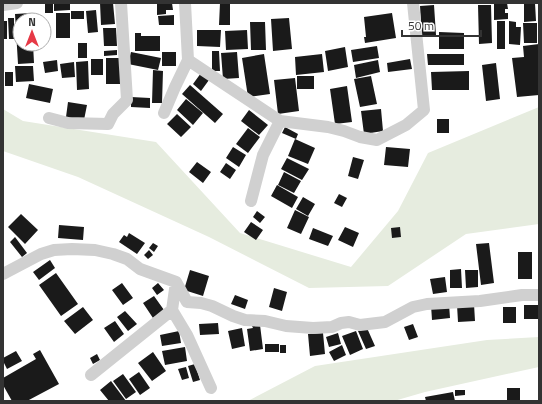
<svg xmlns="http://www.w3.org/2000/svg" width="542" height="404" font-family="'Titillium Web',sans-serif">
<rect width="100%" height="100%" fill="#fff"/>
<path fill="#e6ecdf" d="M539,107V224L466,234L388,286L309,288L209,237L78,177L3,151V109L23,121L156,142L240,233L351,267L398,211L428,153Z
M539,337V367L425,392L394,401H248L315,366L487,340Z"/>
<path fill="#1a1a1a" d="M45,3H53V13H45Z
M54,3H70V10L54,11Z
M100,3H113L115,24L101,25Z
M157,3H172L173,10H166V14L157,15Z
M220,3H230V25H219Z
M494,3H507L508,9H505V13H508V19L494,20Z
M524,3H535L536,21L524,22Z
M434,5L436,35L422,36L420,6Z
M478,5H491L492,43L479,44Z
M96,10L98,32L88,33L86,11Z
M71,11H84V19H71Z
M31,13V20H20V44H33L34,63L18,64L15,14Z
M56,13H70V38H56Z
M392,13L396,38L365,43L364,37H366L364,17Z
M174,15V25H159L158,16Z
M8,18H14V39H9Z
M289,18L292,49L273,51L271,19Z
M3,21H7V39H3Z
M497,21H505V49H497Z
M509,21L516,22V27H521L520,45L509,44Z
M250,22H265L266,50H251Z
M523,23H537V43H524Z
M103,28H116L117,46H104Z
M197,30H221L220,47L197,46Z
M247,30L248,49L226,50L225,31Z
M439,32L464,33V49H439Z
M135,33H141V36H160V51H135Z
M78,43H87V58H78Z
M539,44V95L517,97L512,58L524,57L523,46Z
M377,46L379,58L353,62L351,50Z
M345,47L348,67L328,71L325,51Z
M117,50V55L104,56V51Z
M212,51H219L220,71H212Z
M131,52L161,58L158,70L128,64Z
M162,52H176V66H162Z
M237,52L239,78L223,79L221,53Z
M264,54L270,94L248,97L242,58Z
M322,54L324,72L296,75L295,57Z
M427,54H464V65H428Z
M106,58H120V84H106Z
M91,59H103V75H91Z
M410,59L412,69L388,72L387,63Z
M57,60L58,71L45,73L43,62Z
M378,60L380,72L356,78L354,65Z
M88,61L89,89L77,90L76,62Z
M74,62L75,77L62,78L60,64Z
M496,63L500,99L486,101L482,65Z
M15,66H33L34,81L16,82Z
M153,70L163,71L162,103H152Z
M469,71V90H432L431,72Z
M5,72H13V86H5Z
M201,73L209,80L201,91L193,84Z
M297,76H314V89H297Z
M371,76L377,104L360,107L354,79Z
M295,78L299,111L278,114L274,80Z
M29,84L53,89L50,103L26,98Z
M190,85L223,114L215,123L182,94Z
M347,86L352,122L335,124L330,89Z
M131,97L150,98V108L131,107Z
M186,99L203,113L193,125L177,110Z
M68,102L87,105L84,120L66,117Z
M381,109L383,131L364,134L361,111Z
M249,110L268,125L259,135L241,121Z
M177,114L191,127L181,137L167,124Z
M437,119H449V133H437Z
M285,127L298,134L296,139L282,133Z
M248,128L260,137L248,153L236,144Z
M295,139L315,148L308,164L288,156Z
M233,147L246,155L239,167L226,158Z
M386,147L410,149L408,167L384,165Z
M353,157L364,160L358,179L348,176Z
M287,158L309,169L302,180L281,169Z
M197,162L211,172L203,183L189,172Z
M226,163L236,170L230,179L220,172Z
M284,172L301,181L294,193L278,185Z
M277,185L298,197L292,208L271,196Z
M339,194L347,198L342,207L334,203Z
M303,197L315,204L308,216L296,209Z
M295,210L309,217L301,234L287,228Z
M257,211L265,217L260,223L253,217Z
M21,214L38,230L25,244L8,227Z
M251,222L263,230L256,240L244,232Z
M59,225L84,227L83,240L58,238Z
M345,227L359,233L353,247L338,240Z
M400,227L401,237L392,238L391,228Z
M313,228L333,236L328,246L309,239Z
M129,233L145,243L137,254L119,242L124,235L127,237Z
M15,237L27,253L22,257L10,242Z
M153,243L158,246L154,252L149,248Z
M489,243L494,283L481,285L476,244Z
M149,250L153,255L148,259L144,255Z
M518,252H532V279H518Z
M50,260L55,268L39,280L33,272Z
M461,269L462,288H450V270Z
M190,270L209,276L203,296L184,290Z
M465,270H478V287L466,288Z
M56,273L78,304L61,316L39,285Z
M445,277L447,292L433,294L430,279Z
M122,283L133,298L123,305L112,290Z
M158,283L164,290L157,295L152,288Z
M274,288L287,292L282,311L269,307Z
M235,295L248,300L245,309L231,304Z
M154,296L164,310L153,318L143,303Z
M449,304L450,318L432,320L431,305Z
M474,304L475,321L458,322L457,305Z
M524,305H539V319H524Z
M83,307L93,320L75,334L64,321Z
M503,307H516V323H503Z
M125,311L137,324L128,331L117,317Z
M115,321L124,334L114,342L104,328Z
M218,323L219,334L200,335L199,324Z
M413,324L418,337L409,340L404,327Z
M260,325L263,349L250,351L247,329L253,328L252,326Z
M242,328L245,346L232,349L228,331Z
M367,328L375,346L366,349L358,331Z
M179,331L181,343L162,346L160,335Z
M356,331L363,349L350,355L342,336Z
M323,333L325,354L310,356L308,334Z
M338,333L341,344L329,347L326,337Z
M265,344H279V352H265Z
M280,345H286V353H280Z
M342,345L346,355L334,361L329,352Z
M185,347L187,361L165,365L162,351Z
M40,350L59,384L27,401H12L3,385V378L36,359L33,354Z
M16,351L22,361L7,369L3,361V358Z
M153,352L166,371L152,381L138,363Z
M97,354L100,360L93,364L90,358Z
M195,364L200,380L193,382L188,366Z
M186,367L189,378L182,380L178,369Z
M139,372L150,388L140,395L129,379Z
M123,374L136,392L126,399L113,381Z
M111,381L126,401H109L100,390Z
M507,388H520V401H507Z
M455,390H465V395L455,396Z
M453,392L455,401H426L425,397Z"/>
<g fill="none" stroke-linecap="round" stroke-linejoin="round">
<path stroke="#d0d0d0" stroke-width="12" d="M3,5L17,3
M188,60L280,121L328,127L344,131L360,137L377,140L406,125L424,110L413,3
M164,113L175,87L188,60L185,3
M49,118L68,123L108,124L113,114L127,100L121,3
M251,201L263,155L280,121
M3,274L41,254L54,250L72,249L95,250L113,254L127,259L140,269L176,282L187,302L201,303L212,306L233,316L245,320L265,321L286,326L313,328L332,327L341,323L349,322L360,325L385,322L413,307L427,304L480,301L522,295H539
M176,282L172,310L187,335L211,388
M91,375L172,310"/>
</g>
<rect width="542" height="404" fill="none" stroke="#333333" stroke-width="8"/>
<g transform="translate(32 32)"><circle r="19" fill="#ffffff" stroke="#adadad"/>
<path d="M0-3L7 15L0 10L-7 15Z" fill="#e63946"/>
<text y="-6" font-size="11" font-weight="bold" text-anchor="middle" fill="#333333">N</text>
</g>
<path d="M402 30v6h79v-6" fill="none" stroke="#333333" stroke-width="2"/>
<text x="408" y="30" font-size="12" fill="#333333" stroke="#ffffff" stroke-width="3" paint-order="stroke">50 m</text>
</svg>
